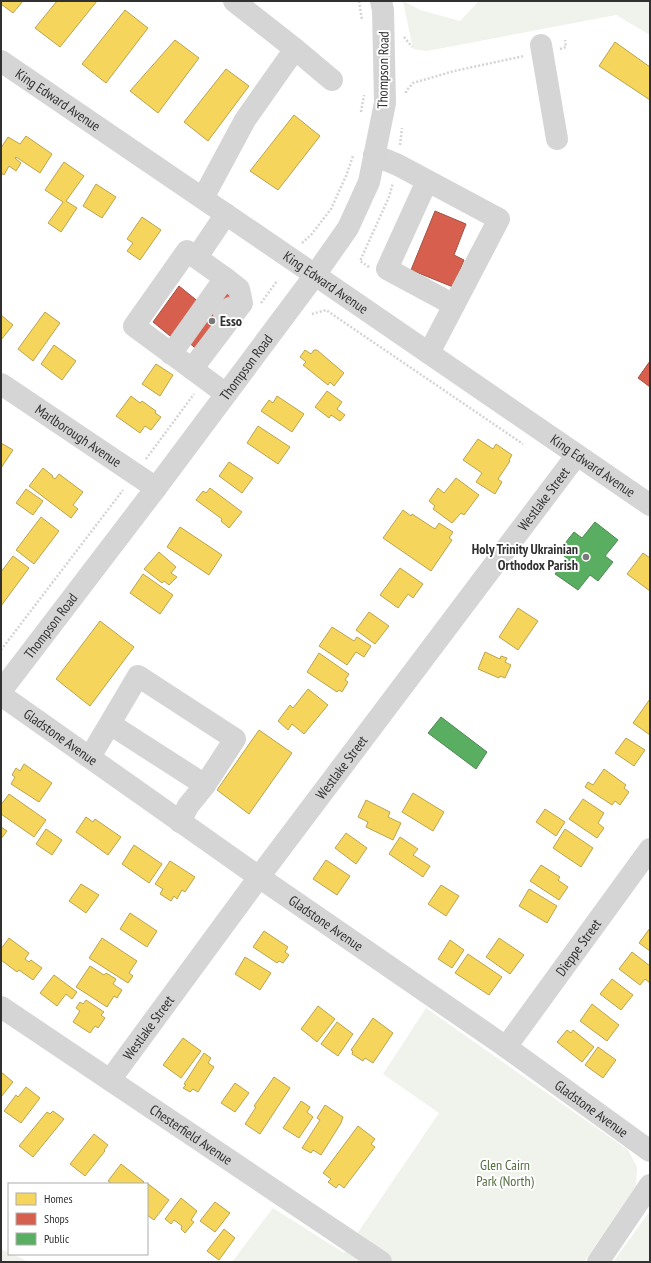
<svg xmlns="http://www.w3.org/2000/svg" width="651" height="1263" font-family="'PT Sans Narrow',sans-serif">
<rect width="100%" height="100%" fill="#fff"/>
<path fill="#f0f3ec" d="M403,1L420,10L460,21L479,1H650V35L616,15L427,51L413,49Z
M426,1008L628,1150L637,1167L636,1186L584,1262H232L273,1208L344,1253L439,1113L383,1074Z
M650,1211V1262H613Z
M1,1249L9,1253V1254H12L29,1262H1Z"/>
<path fill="#f6d55c" stroke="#bba44f" d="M1,1H23L13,13L1,4Z
M57,1H97L60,47L35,28Z
M125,10L148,28L106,83L82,64Z
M175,40L199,58L158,113L130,91Z
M615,42L650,67V100L599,66Z
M226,69L249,86L208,141L184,122Z
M294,115L320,136L278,190L250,171Z
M26,136L52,154L40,173L16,157L15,158L21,163L16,171L9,166L4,175L1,173V148L8,137L20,144Z
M64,162L84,176L66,201L77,208L61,232L48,223L63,202L45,190Z
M96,184L116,197L102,218L83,206Z
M142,217L161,230L140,260L127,251L133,243L127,239Z
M45,312L60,323L33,361L18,349Z
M1,315L13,325L1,340Z
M54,345L76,361L62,380L41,364Z
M305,350L311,354L314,350H317L344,373L334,386L330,382L328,385L303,365L306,362L300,357Z
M156,364L173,375L160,396L142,384Z
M327,391L342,402L337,409L345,415L340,421L331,415L329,418L315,407Z
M131,396L140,403L142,401L156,411L155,413L161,417L151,430L145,426L140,433L116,416Z
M277,396L304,414L292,432L261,411L269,400L273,403Z
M258,426L290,447L278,464L247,443Z
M478,439L493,449L496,444L512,455L509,460L510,461L498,479L502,482L495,494L476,482L482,473L463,460Z
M1,443L13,450L1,468Z
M229,462L253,478L242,493L219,476Z
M43,468L53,476L52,477L55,479L59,474L83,492L73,505L78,509L71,518L29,486Z
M456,478L479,495L464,515L461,513L452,523L433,509L435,506L429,501L438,488L444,493Z
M210,488L242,512L229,528L221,521L222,519L196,500L203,491L206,493Z
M26,489L43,501L33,515L16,503Z
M403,510L411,516L412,514L435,529L439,523L453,532L449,538L452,540L431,571L383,538Z
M41,517L59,531L34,564L16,550Z
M180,527L222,555L209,575L167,547Z
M159,552L176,567L171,573L177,577L169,585L164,581L162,583L144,569Z
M643,553L650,558V591L627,574Z
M13,556L29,568L1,606V572Z
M400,568L423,584L413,598L408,594L398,608L380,595Z
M143,574L173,595L160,614L130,593Z
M518,608L538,621L518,650L499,637Z
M369,612L389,626L375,644L356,630Z
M100,621L134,647L90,706L56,679Z
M332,627L354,641L357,637L371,646L364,657L356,652L347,665L319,646Z
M485,652L500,659L501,656L507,658L505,662L511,665L505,678L500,676L499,678L478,669Z
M319,653L349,674L345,680L348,682L342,692L339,690L337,692L307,672Z
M308,689L328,705L304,734L292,724L288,730L278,721L290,705L293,708Z
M650,699V735L633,723Z
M259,730L292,753L249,814L217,790Z
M626,738L645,750L634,766L615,753Z
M24,764L52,783L39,802L11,784L15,777L12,775L16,768L20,771Z
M604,769L626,785L624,788L629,792L620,805L615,801L612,805L585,787L588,782L593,785Z
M413,793L444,812L433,831L402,812Z
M9,794L46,820L34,837L1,814V805Z
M583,799L604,813L598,823L604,828L597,838L569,819Z
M366,800L390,812L388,817L401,823L393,840L366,827L368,822L358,817Z
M545,809L565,822L556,836L536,822Z
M86,817L93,822L95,819L121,837L108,855L76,832Z
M1,827L7,831L1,839Z
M46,829L62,840L52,855L36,844Z
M565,829L593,848L581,867L553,848Z
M346,833L367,848L356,864L335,848Z
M400,837L418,849L413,855L430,866L423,877L389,854Z
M134,845L162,864L149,883L122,864Z
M326,860L350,876L337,895L313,879Z
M170,861L195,877L185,892L182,890L177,899L174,896L171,901L160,894L163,889L155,884Z
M541,865L560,877L558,880L568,887L559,900L530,881Z
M81,884L99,895L86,913L69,901Z
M441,885L459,896L446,916L428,904Z
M529,889L557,906L547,923L519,906Z
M130,913L157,931L147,947L120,929Z
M650,928V951L639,943Z
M264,931L288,947L285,952L289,955L283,963L279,961L277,963L253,947Z
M9,938L29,953L25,959L29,962L31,960L42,968L33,980L19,970L17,972L1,960V949Z
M102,938L137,961L129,973L133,976L128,983L89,958Z
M499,938L524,955L510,974L486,957Z
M450,940L464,950L452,968L438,959Z
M632,952L650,966V983L645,979L640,985L619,969Z
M468,954L502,977L489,995L455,973Z
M245,957L271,973L260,990L235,974Z
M90,966L104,975L106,973L116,979L113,984L122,990L117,998L114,996L107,1007L76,987Z
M54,975L77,992L72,999L66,994L57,1006L40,993Z
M612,979L633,995L621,1010L600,994Z
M86,1000L104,1012L101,1015L105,1018L98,1028L95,1026L90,1033L73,1022L80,1011L76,1008L80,1002L83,1004Z
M592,1004L619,1025L607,1041L580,1021Z
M318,1006L335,1019L317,1042L301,1029Z
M373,1018L393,1033L373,1063L365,1058L363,1061L352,1054L353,1051L351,1050Z
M337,1022L353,1034L338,1056L321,1044Z
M567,1030L571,1033L573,1030L594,1047L582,1062L557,1042Z
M183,1038L201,1051L181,1078L163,1065Z
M598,1047L616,1060L603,1078L585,1065Z
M204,1053L211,1058L208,1063L214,1067L198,1092L193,1089L190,1092L183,1088L186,1085L184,1084Z
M1,1072L13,1082L1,1097Z
M274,1077L290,1088L260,1134L245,1124L256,1107L254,1106Z
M235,1083L249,1093L235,1112L221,1103Z
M26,1087L40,1098L21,1123L4,1111L16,1095L18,1097Z
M301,1101L310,1107L307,1112L313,1117L299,1138L283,1128Z
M325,1105L343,1117L341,1123L321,1155L313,1150L311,1153L302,1148L320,1120L317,1118Z
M53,1111L64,1119L33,1157L19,1146L47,1112L50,1114Z
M358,1126L375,1139L371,1144L375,1147L344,1188L339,1184L336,1188L328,1182L331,1179L323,1173Z
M94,1134L108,1145L104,1150L105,1151L85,1176L70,1164Z
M121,1164L144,1182L142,1184H112L108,1181Z
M147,1183L169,1200L154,1220L147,1215Z
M181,1198L197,1211L191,1220L194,1222L185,1233L181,1229L182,1226L174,1220L171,1224L165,1219Z
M215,1202L230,1213L215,1232L200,1221Z
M224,1229L235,1238L219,1260L207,1251Z"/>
<path fill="#d6604d" stroke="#a45245" d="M435,211L466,224L454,255L464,260L453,287L411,270Z
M179,286L200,303L175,340L153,322Z
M229,289L240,298L199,351L188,342Z
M650,361V387L638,378Z"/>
<path fill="#5aae61" stroke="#4e8853" d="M595,522L618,540L605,556L613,562L598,581L590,575L578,590L555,574L567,558L558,552L574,532L582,538Z
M441,717L487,752L476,769L428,733Z"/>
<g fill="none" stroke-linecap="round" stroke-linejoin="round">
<path stroke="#d6d6d6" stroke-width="22" stroke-dasharray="22 11" stroke-linecap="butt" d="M219,301L226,317"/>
<path stroke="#d4d4d4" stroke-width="2.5" stroke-dasharray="2 2" stroke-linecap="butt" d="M359,1L362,20
M404,37L412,47
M560,49L566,47L565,40
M406,93V91L413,83L454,71L524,56
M361,112L364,95
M400,145L402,128
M302,243L311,235L331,209L346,176L353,156
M369,267L360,261L389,197L393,183
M261,303L277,281
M312,314L326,310L523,444
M146,459L194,394
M1,650L123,490"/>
<g stroke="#d5d5d5" stroke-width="22">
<path d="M541,45L557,139"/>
<path d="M295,49L332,80"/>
<path id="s1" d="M1,61L315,275L650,505"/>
<path d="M374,155L398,165L499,219L429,353"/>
<path d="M427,181L387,269L454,305"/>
<path d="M203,198L245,120L295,49L234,1"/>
<path d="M197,257L226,214"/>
<path d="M171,354L225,278L187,251L134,326L226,394"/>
<path d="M192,369L242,303L239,289L225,278"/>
<path id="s2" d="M1,384L156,488"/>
<path id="s3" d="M1,691L156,488L315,275L348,228L369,182L385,103L383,10L381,1"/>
<path id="s4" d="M1,695L259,877L506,1047L650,1151"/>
<path d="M90,757L138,676L235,739L205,785L110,724"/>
<path d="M180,822L188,806L205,785"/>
<path id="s5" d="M1,1007L381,1262"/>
<path id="s6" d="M506,1047L650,849"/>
<path id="s7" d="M110,1080L259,877L576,456"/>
<path d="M598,1262L650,1185"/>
</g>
</g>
<g fill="#797979" stroke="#fff" stroke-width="1.5">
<circle cx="212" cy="321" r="4"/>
<circle cx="586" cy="557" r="4"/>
</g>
<g text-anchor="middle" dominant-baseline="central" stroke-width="4" stroke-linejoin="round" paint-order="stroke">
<g font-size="14" fill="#313131" stroke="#fff">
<text transform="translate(383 70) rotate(-89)">Thompson Road</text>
<text stroke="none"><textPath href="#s1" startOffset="69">King Edward Avenue</textPath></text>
<text stroke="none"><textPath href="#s1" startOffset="393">King Edward Avenue</textPath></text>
<text stroke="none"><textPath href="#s3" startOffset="406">Thompson Road</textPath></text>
<text stroke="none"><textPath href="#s2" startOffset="93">Marlborough Avenue</textPath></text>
<text stroke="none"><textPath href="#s1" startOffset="717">King Edward Avenue</textPath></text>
<text stroke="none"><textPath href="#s7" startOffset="725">Westlake Street</textPath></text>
<text stroke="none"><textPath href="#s3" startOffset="82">Thompson Road</textPath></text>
<text stroke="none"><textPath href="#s4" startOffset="73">Gladstone Avenue</textPath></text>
<text stroke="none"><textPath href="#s7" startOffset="389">Westlake Street</textPath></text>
<text stroke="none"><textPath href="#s4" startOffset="397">Gladstone Avenue</textPath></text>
<text stroke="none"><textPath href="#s6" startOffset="123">Dieppe Street</textPath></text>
<text stroke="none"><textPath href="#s7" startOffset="65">Westlake Street</textPath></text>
<text stroke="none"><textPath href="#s4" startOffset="721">Gladstone Avenue</textPath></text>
<text stroke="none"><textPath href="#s5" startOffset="229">Chesterfield Avenue</textPath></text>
</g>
<g font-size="14" font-weight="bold" fill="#313131" stroke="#fff" text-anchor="start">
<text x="220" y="321">Esso</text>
<text x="578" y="549" text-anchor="end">Holy Trinity Ukrainian<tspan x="578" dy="16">Orthodox Parish</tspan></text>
</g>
<g font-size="14" fill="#536d3f" stroke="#fff">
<text x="505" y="1165">Glen Cairn<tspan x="505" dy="16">Park (North)</tspan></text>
</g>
</g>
<rect width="651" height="1263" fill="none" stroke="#313131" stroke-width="4"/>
<rect x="8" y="1183" width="140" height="72" fill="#ffffff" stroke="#adadad"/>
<rect x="16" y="1193" width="20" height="12" fill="#f6d55c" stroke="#adadad"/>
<text x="44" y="1203" font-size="12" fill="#313131">Homes</text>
<rect x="16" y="1213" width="20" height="12" fill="#d6604d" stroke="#adadad"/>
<text x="44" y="1223" font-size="12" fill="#313131">Shops</text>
<rect x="16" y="1233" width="20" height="12" fill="#5aae61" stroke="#adadad"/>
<text x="44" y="1243" font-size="12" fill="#313131">Public</text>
</svg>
